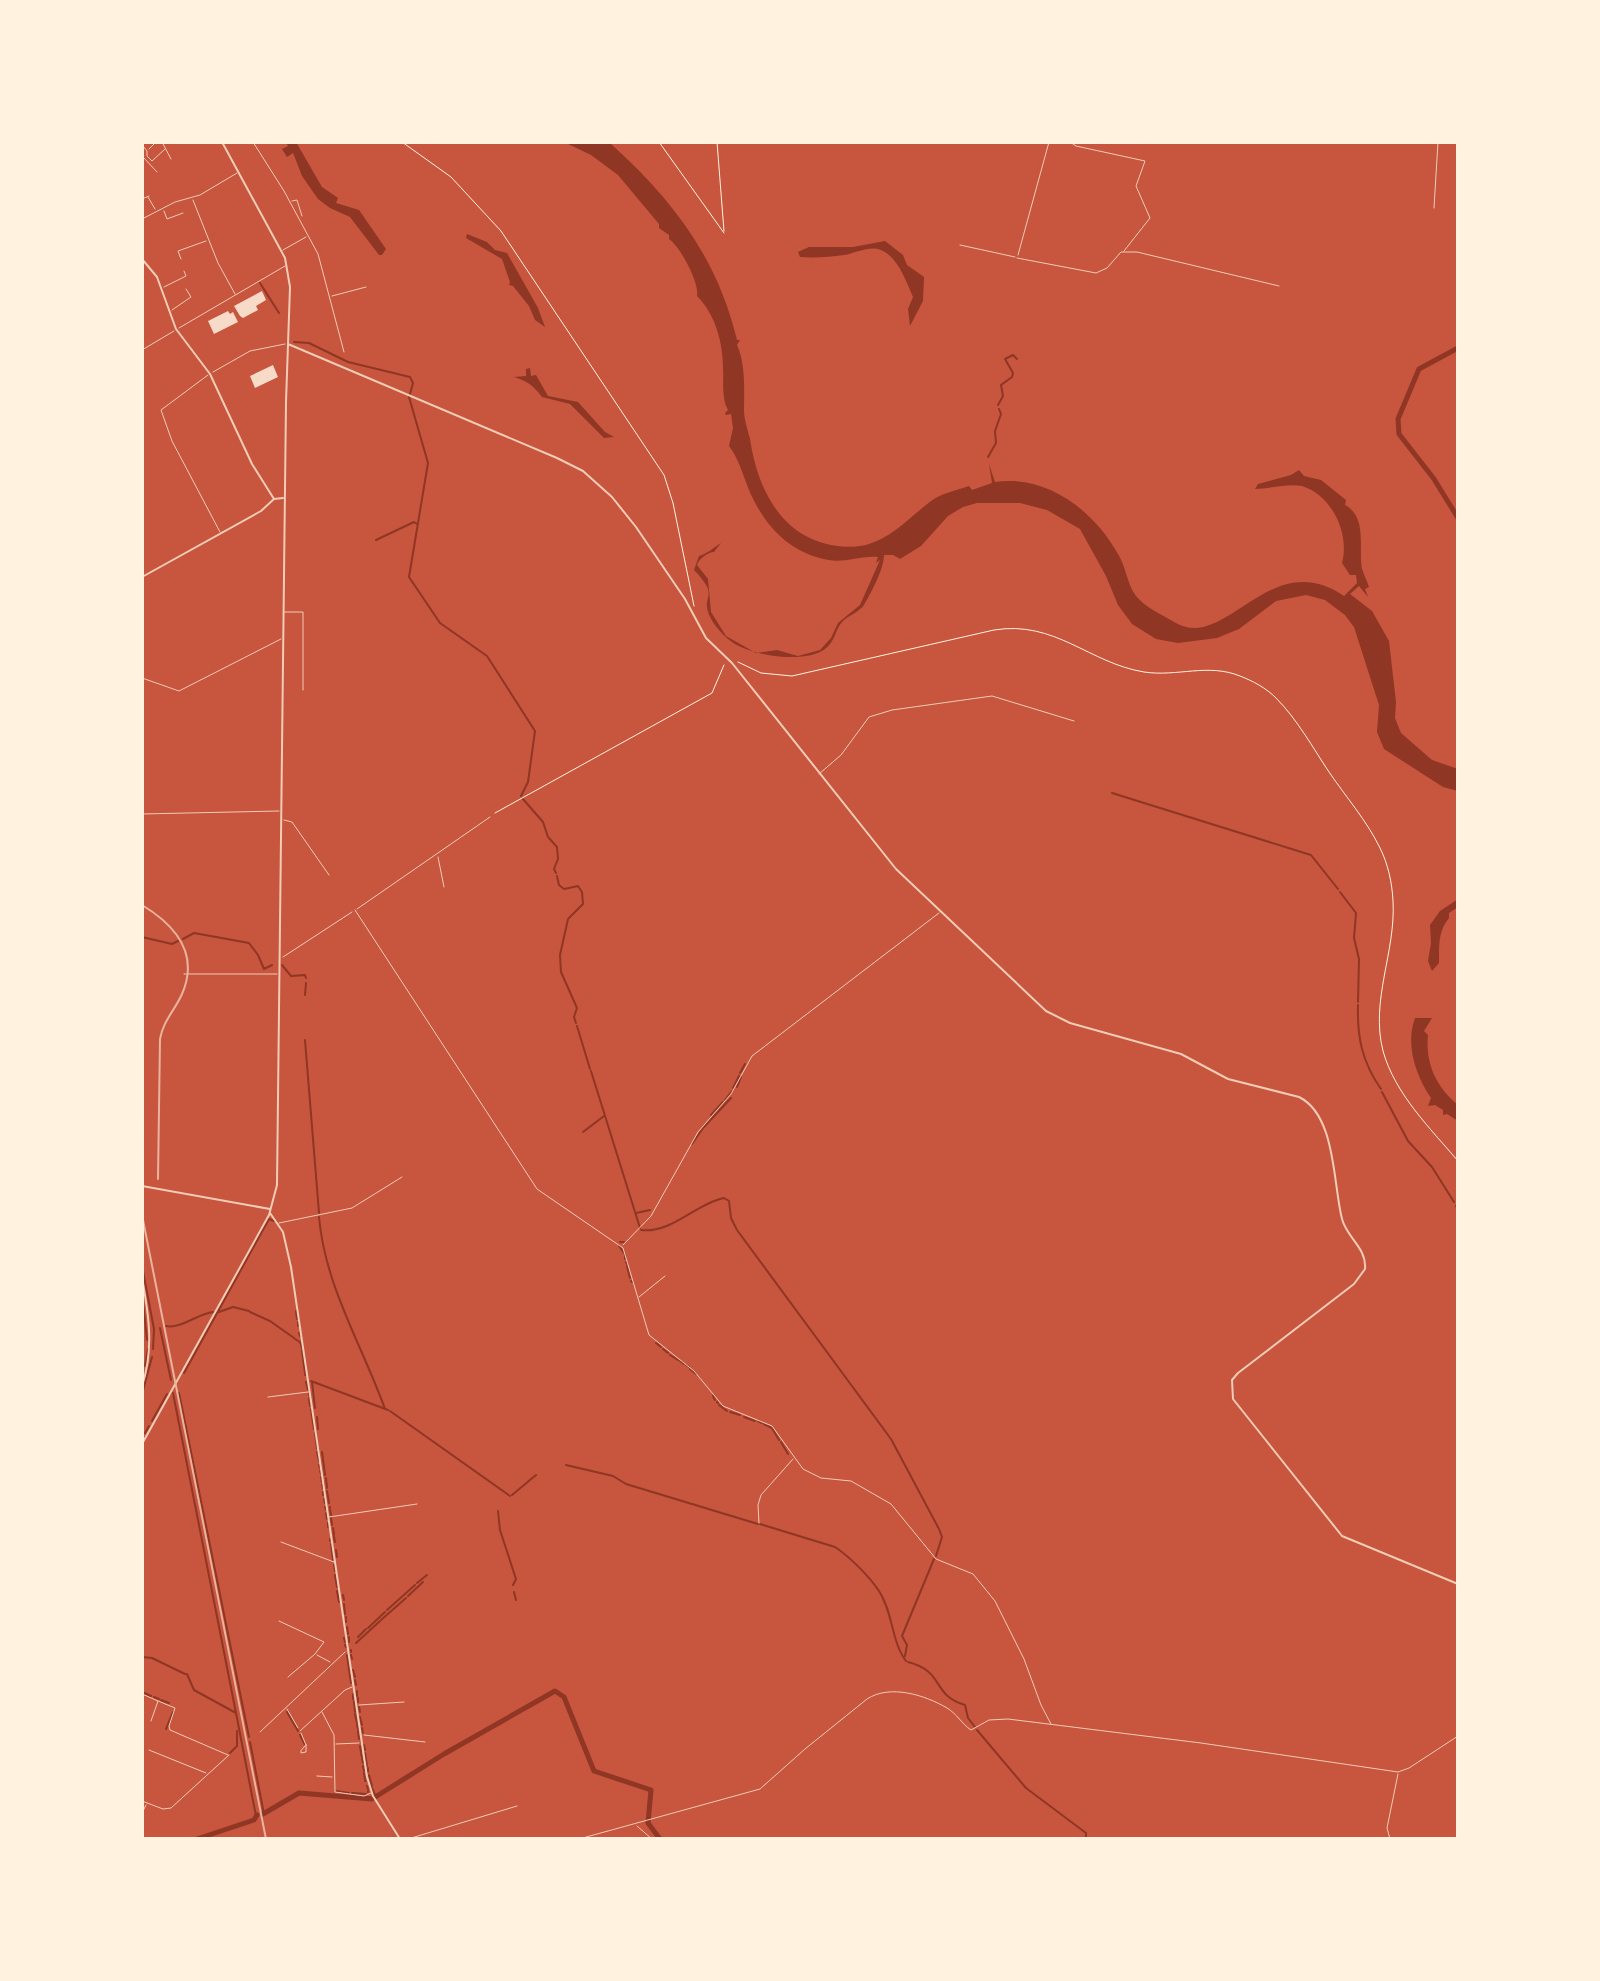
<svg xmlns="http://www.w3.org/2000/svg" width="1600" height="1981" font-family="'Source Sans 3',sans-serif">
<rect width="100%" height="100%" fill="#c8553d"/>
<path fill="#8f3625" d="M286,142H296L322,187L338,198L336,203L359,210L386,249L382,255H379L350,217L330,208L318,199L302,176L290,145L293,153L287,157L282,149L288,146Z
M564,142L611,144C672,199 717,257 737,340H740L737,345C746,365 744,391 744,411C744,419 748,431 750,439C756,479 773,522 812,539C827,546 849,549 866,545C893,537 909,518 931,501C942,493 955,491 969,486L972,490L992,483L989,464L995,482C1047,474 1094,511 1118,554C1126,567 1127,584 1136,596C1146,608 1162,615 1176,623C1226,652 1270,545 1344,596L1357,583L1356,575H1350L1342,563C1350,534 1332,495 1302,486C1289,483 1268,489 1255,489L1258,484L1291,475L1299,470L1304,476L1321,480L1346,500L1345,505C1368,517 1358,550 1362,569C1364,575 1367,581 1369,587L1365,589L1368,597L1359,586L1350,594L1372,611L1389,641L1396,702L1395,718L1401,733L1432,760L1458,769V791L1443,787L1384,749L1377,732L1379,705L1354,627L1345,615L1325,600L1306,595L1276,601L1239,629L1217,638L1178,643L1156,639L1132,624L1118,605L1106,576L1080,529L1047,510L1020,503H977L963,507L948,516L921,546L900,559L893,555H884C884,569 871,593 864,605C859,612 850,615 844,620C835,628 836,641 825,649C805,664 752,656 732,642C722,635 708,619 707,607C706,601 710,596 708,589C706,583 699,575 694,570L699,556C707,554 713,548 721,543L714,552C709,552 699,558 697,565L708,579L711,612L726,636L756,653L777,650L798,656L820,650L831,638L838,623L860,605L880,560L876,563L878,557C862,555 845,563 829,560C789,553 764,525 749,490C743,475 738,457 729,446L733,428L731,414L726,415L725,413L728,410C721,397 724,380 723,368C723,342 715,314 697,296C700,284 680,246 669,239V235L659,228V224L618,175L591,155Z
M467,234L487,242L495,250L507,253L538,308L545,327L535,320L529,306L513,286L509,285L510,282L502,259L466,238Z
M885,241L903,255L907,265L924,277L923,301L910,326L908,309L913,297C906,281 898,257 881,250C871,245 855,253 844,255C830,257 813,258 800,257L798,252L809,247H853Z
M530,368L531,376L536,375L548,396L578,402L605,432L614,437L604,438L570,404L542,397C533,385 527,381 514,377L526,376V369Z
M1458,899V907L1449,913V918C1438,931 1439,946 1439,963L1432,971L1428,961L1431,943L1430,925L1440,911Z
M1415,1018H1432L1424,1031L1428,1035C1425,1064 1437,1088 1458,1105V1121L1447,1114L1443,1115V1110L1435,1105L1428,1106L1431,1098C1416,1076 1405,1045 1415,1018Z"/>
<g fill="none" stroke-linecap="round" stroke-linejoin="round">
<path stroke="#8f3625" stroke-width="2" d="M260,283L279,313
M294,342L309,343L348,362L410,377L413,383L410,394
M409,397L428,463L409,577L440,623L487,656L535,731L528,782L521,796
M998,405L1003,396L1001,385L1012,377L1013,373L1005,359L1013,355L1017,359
M988,457L996,443L995,431L1001,414L999,409
M376,540L414,522L417,524
M1112,793L1311,855L1338,889
M523,799L543,822L548,837L557,847L558,859L554,869L556,873
M557,876L559,885L564,889L578,886L582,892L583,904L568,919L560,955L561,972L577,1008L574,1017L576,1023
M1340,892L1356,913L1354,938L1359,959L1358,1002
M142,937L172,944L180,940
M183,939L194,933L249,943L258,955L264,969L272,965
M282,965L291,976L305,975L306,978
M305,995L306,983
M1358,1005C1357,1037 1362,1062 1381,1089
M577,1026L590,1069
M305,1040L319,1213
M591,1071L640,1228
M740,1073L745,1064
M737,1087L741,1077
M733,1088L739,1076
M1382,1092L1408,1141L1432,1167L1454,1202
M725,1100L732,1091
M711,1115L723,1102
M583,1132L604,1116
M692,1144L703,1128L731,1098
M1456,1206L1458,1208
M636,1213L650,1210
M319,1217C325,1286 362,1345 385,1409
M641,1230C671,1234 695,1204 724,1198L729,1201L731,1218L737,1230L891,1439L939,1529L942,1537L936,1556
M620,1242H624
M619,1246L624,1253
M625,1255V1259
M626,1262L627,1264
M142,1266L154,1329
M627,1266L630,1278
M631,1281L632,1282
M142,1293L147,1340
M296,1311L297,1319
M219,1312L233,1307L249,1311
M250,1312L270,1321L294,1338
M298,1322V1326
M166,1326C181,1329 197,1314 213,1312
M160,1328L171,1380
M299,1333L300,1336
M295,1339L300,1342L302,1348
M656,1343L661,1347
M153,1349L154,1330
M663,1349L668,1353
M302,1350L305,1373
M670,1355L678,1360
M680,1361L684,1364
M686,1365L689,1367
M145,1366L148,1349
M690,1369L696,1374
M184,1373L269,1219L274,1221
M305,1375H306
M142,1378L143,1374
M311,1381L388,1410
M306,1382L308,1390
M312,1382L315,1408
M173,1393L236,1713
M179,1393L249,1737
M142,1394L152,1357
M309,1394V1395
M713,1396L715,1400
M309,1398L310,1406
M717,1402L718,1403
M719,1405L727,1411
M311,1409L314,1429
M390,1411L510,1496
M730,1412L740,1415
M317,1417L318,1429
M744,1417L755,1421
M152,1421L167,1394
M758,1421L762,1423
M764,1424L772,1428L779,1440
M145,1433L149,1426
M315,1433L317,1448
M142,1439L143,1437
M781,1442L788,1454
M317,1452L319,1461
M322,1452L325,1475
M319,1465L320,1468
M566,1465L613,1476L626,1484L758,1524
M320,1471L321,1474
M321,1477L322,1482
M326,1478L327,1488
M322,1485L323,1488
M327,1491L329,1503
M323,1492V1495
M512,1495L536,1475
M324,1499L325,1503
M325,1507L326,1510
M330,1507V1508
M330,1510L331,1515
M498,1511L500,1530L516,1579L513,1585
M326,1513L327,1519
M331,1518L332,1525
M328,1523V1527
M760,1524L835,1547C850,1557 869,1576 879,1591C893,1612 891,1641 906,1661
M333,1528L334,1535
M334,1537L335,1542
M330,1539V1541
M331,1544L333,1560
M336,1550L337,1557
M334,1565L335,1571
M335,1575L337,1587
M417,1583L427,1575
M337,1591L339,1602
M514,1592L516,1600
M343,1595L344,1600
M408,1596L423,1582
M344,1604L345,1614
M387,1610L415,1585
M346,1617V1618
M346,1620V1622
M381,1620L406,1598
M347,1627L348,1634
M368,1628L385,1612
M349,1637V1642
M358,1637L366,1629
M344,1638L345,1642
M356,1643L380,1621
M345,1645L346,1647
M351,1650V1652
M347,1655L351,1683
M351,1655L352,1659
M905,1656L907,1645L902,1636L934,1559
M142,1657L152,1658L185,1674
M908,1662C946,1672 930,1694 965,1705L968,1718L975,1727
M353,1670L355,1677
M187,1674L194,1690L236,1713L256,1816
M355,1680L356,1685
M357,1691V1696
M142,1692L151,1696
M353,1694V1699
M154,1697L159,1699
M358,1698V1702
M161,1700L169,1703
M354,1701L355,1712
M359,1707L360,1712
M287,1712L298,1731
M355,1714L357,1723
M360,1717L362,1725
M357,1725L358,1729
M362,1728L363,1733
M166,1729L173,1712
M977,1730L1026,1788L1086,1833V1839
M358,1731L359,1739
M300,1735L305,1745
M250,1742L264,1814
M364,1745L365,1750
M360,1746L361,1752
M230,1753L237,1746V1731
M365,1753L367,1766
M361,1754L362,1757
M362,1759L363,1763
M363,1766L364,1771
M368,1768V1772
M364,1773L365,1779
M369,1775L372,1786
M365,1781H366
M367,1786L368,1789
M372,1788L376,1797
M336,1791L349,1793
M368,1791V1792
M352,1793L366,1794
M370,1797V1799"/>
<path stroke="#8f3625" stroke-width="5" d="M1458,348L1419,369L1398,419L1399,434L1434,479L1458,518
M263,1814L299,1793L372,1799L444,1754L555,1691L564,1697L594,1771L651,1790L648,1823L660,1839
M197,1839L254,1820L257,1815"/>
</g>
<path fill="#f7dbc8" d="M262,291L266,300L256,306L258,310L243,318L240,316L234,306Z
M228,311L230,314L233,312L238,322L214,334L208,321Z
M273,365L278,377L255,388L250,376Z"/>
<g fill="none" stroke-linecap="round" stroke-linejoin="round">
<path stroke="#fff3e0" stroke-width="1" d="M402,142L451,177L501,231L664,475L673,503L694,606
M659,142L724,233
M717,142L724,231
M738,662L761,673L792,676L994,630C1055,620 1089,663 1144,672C1177,677 1208,663 1240,676C1253,681 1266,688 1276,698C1297,719 1313,748 1329,772C1346,797 1367,821 1380,848C1388,864 1392,882 1393,901C1396,952 1370,1000 1383,1051C1395,1094 1430,1128 1458,1161
M495,813L712,693L724,665"/>
<path stroke="#f1ccb7" stroke-width="1" d="M284,612H303V690
M438,857L444,887
M329,1517L417,1504
M142,1694L158,1701L151,1721
M158,1701L175,1708L169,1726L170,1730L228,1755"/>
<path stroke="#f1ccb7" stroke-width="1" d="M162,142L171,159
M253,142L284,191L318,254L344,352
M1070,142L1076,146L1145,161L1136,186L1150,218L1124,251
M142,145L147,151V156L152,161L165,149
M149,149L156,142
M143,157L157,172
M148,197L155,209
M142,199L149,196
M193,200L218,263L235,294
M292,201L297,200L302,216
M1434,208L1438,142
M164,211L167,219L183,213
M142,219L175,202L200,195L237,173
M960,245L1015,257
M283,250L306,237
M1018,255L1049,142
M1017,258L1096,273L1107,268L1121,252H1137L1279,286
M181,259L178,251L206,241
M164,287L186,276L184,271
M332,296L366,287
M172,310L191,297L186,289
M179,328L285,266
M142,350L174,331
M213,372L250,351L285,344
M208,375L161,410L172,441L220,532
M142,678L179,691L281,639
M819,774L841,755L869,717L892,710L992,696L1074,721
M142,814L279,811
M284,820L292,822L329,875
M357,909L490,817
M355,910L537,1189L623,1248L649,1335L694,1371L723,1406L772,1426L803,1469L821,1478L851,1481L891,1504L936,1559L973,1574L995,1601L1024,1659L1041,1705L1051,1724
M283,957L352,912
M184,974H277
M279,1223L352,1208L402,1177
M623,1245L651,1216L698,1132L731,1094L752,1056L939,913
M639,1297L665,1276
M268,1397L308,1392
M759,1523L758,1505L761,1495L793,1459
M281,1542L334,1562
M279,1621L324,1642L315,1654L288,1677
M317,1655L330,1662
M359,1705L404,1702
M287,1709L298,1728
M322,1712L334,1735L335,1792L364,1796L371,1793
M300,1731L345,1690L352,1687
M260,1732L345,1652
M301,1733L306,1745
M364,1735L425,1742
M336,1744L359,1743
M306,1745V1752L301,1753V1751Z
M149,1750L206,1773
M317,1776L332,1777
M142,1801L163,1809L171,1808L229,1755
M142,1813L146,1805
M637,1826L652,1839
M408,1839L517,1806
M579,1839L760,1789L805,1749L867,1699C890,1684 925,1695 947,1708C957,1714 962,1724 971,1730L989,1720L1008,1719L1201,1743L1398,1772L1409,1768L1458,1736
M1390,1839L1387,1828L1398,1774"/>
<path stroke="#f1ccb7" stroke-width="2" d="M142,259L157,277L176,329L210,374L252,464L274,499
M288,344L557,458L583,471L612,497L636,527L685,599L706,638L732,663L896,869L1046,1011L1070,1023L1181,1054L1228,1079L1299,1097C1336,1115 1333,1184 1342,1219C1347,1238 1367,1248 1365,1269L1354,1284L1238,1373L1232,1380L1233,1399L1342,1536L1458,1584
M142,577L261,511L274,499L283,498
M142,1186L270,1209
M270,1213L283,1232L291,1267L367,1777L373,1796L400,1839
M142,1278C149,1316 154,1349 142,1386
M142,1444L269,1215L277,1185L286,402L290,287L285,258L222,142"/>
<path stroke="#e9b49f" stroke-width="2" d="M142,905C175,925 200,953 182,994C175,1010 163,1021 160,1039L158,1179
M142,1215L266,1839"/>
</g>
<rect width="1600" height="1981" fill="none" stroke="#fff3e0" stroke-width="288"/>
</svg>
